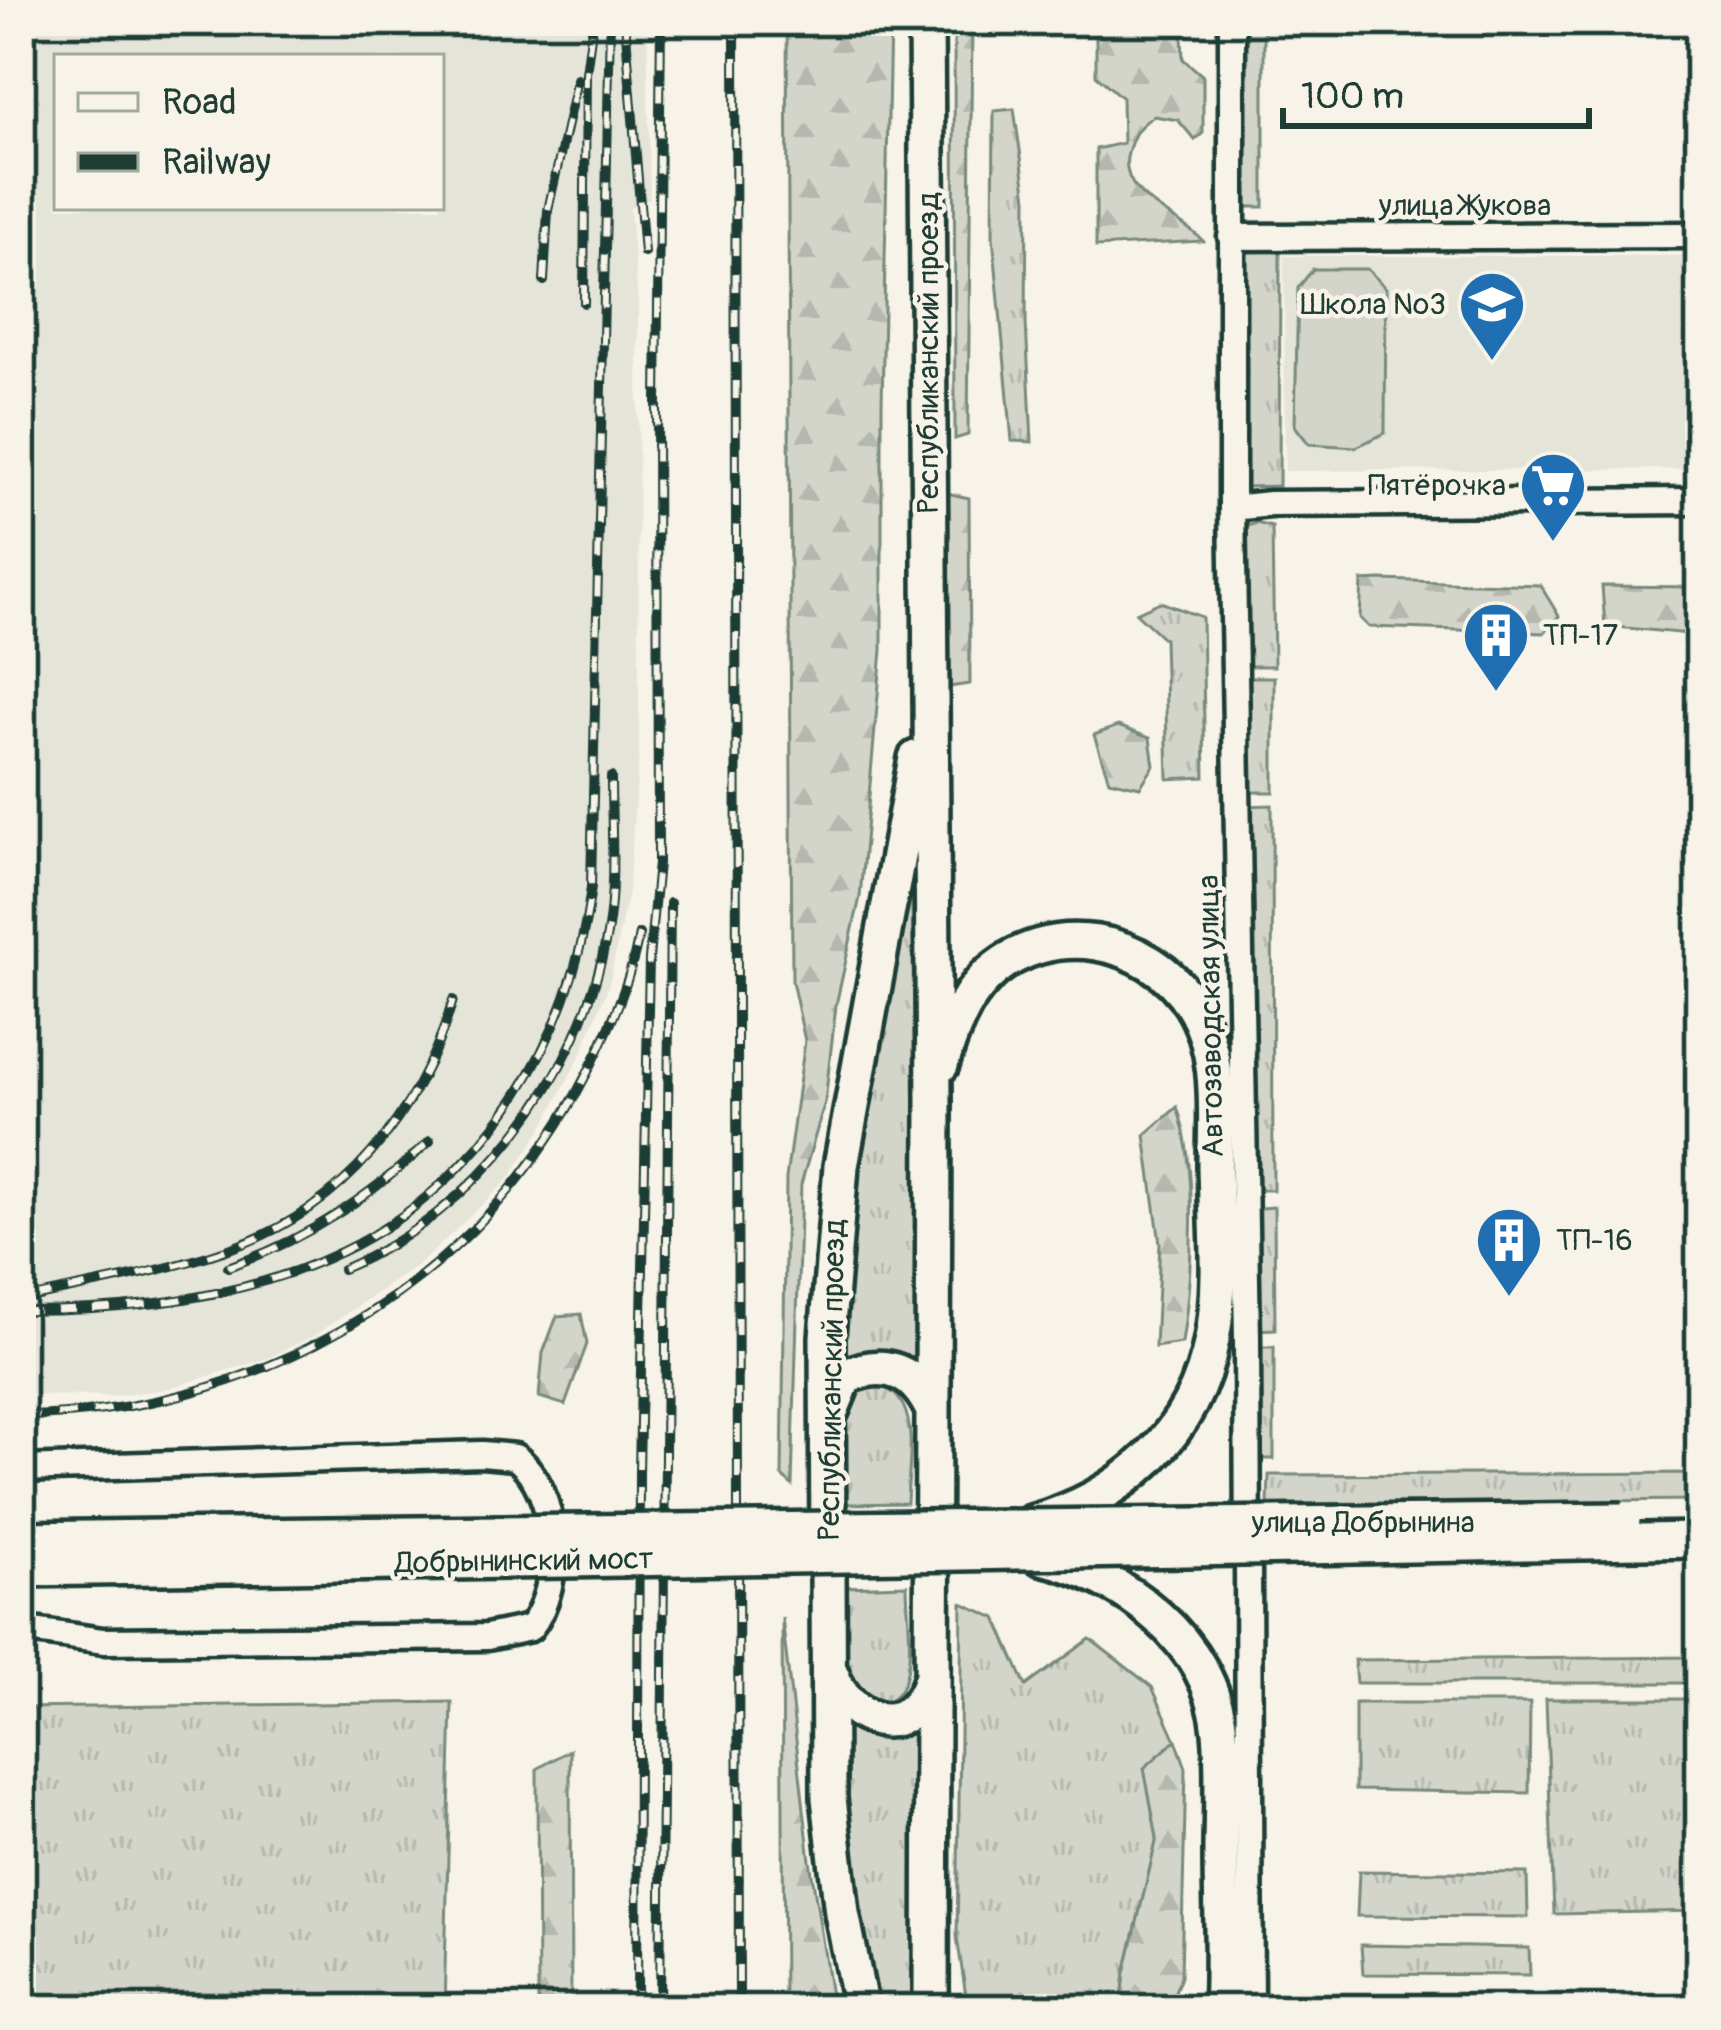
<svg xmlns="http://www.w3.org/2000/svg" width="1721" height="2030" font-family="Pangolin,sans-serif">
<defs>
<pattern id="grass-tufts" width="24" height="20" patternUnits="userSpaceOnUse" patternTransform="scale(3)"><rect width="24" height="20" fill="#d3d5ca"/><path d="M3 7l-1-3M5 7V3M7 7l1-3M15 17l-1-3M17 17v-4M19 17l1-3" fill="none" stroke="#b5b8ae"/></pattern>
<pattern id="forest-firs" width="22" height="20" patternUnits="userSpaceOnUse" patternTransform="scale(3)"><rect width="22" height="20" fill="#d3d5ca"/><path d="M5 1l3.5 6h-7zM16 11l3.5 6h-7z" fill="#b5b8ae"/></pattern>
</defs>
<rect width="100%" height="100%" fill="#f7f3e8"/>
<filter id="ink" filterUnits="userSpaceOnUse"><feTurbulence type="fractalNoise" baseFrequency=".00833" numOctaves="2"/><feDisplacementMap in="SourceGraphic" scale="24" xChannelSelector="R" yChannelSelector="G"/><feConvolveMatrix kernelMatrix="1 2 1 2 8 2 1 2 1" color-interpolation-filters="sRGB"/></filter>
<g filter="url(#ink)">
<path fill="#e5e4d9" fill-rule="evenodd" d="M21,21H647L650,198L630,208L638,304L639,755L628,891L609,985L582,1052L543,1127L508,1180L422,1262L315,1335L268,1358L166,1389L114,1396L21,1395ZM57,57H441V207H57Z
M1284,256H1700V469L1285,471Z"/>
<path fill="url(#grass-tufts)" stroke="#79897f" stroke-width="3" d="M1243,21H1264V207H1242Z
M1014,109L1027,198L1026,323L1032,442L1012,441L993,236L994,111Z
M1280,250L1279,486L1244,487L1243,252Z
M1256,523L1272,527L1274,666H1241V529Z
M1160,602L1202,617L1205,777L1168,779L1164,639L1136,613Z
M1242,677H1274V792H1244Z
M1272,805L1273,1190H1249L1243,806Z
M911,849L920,1367C890,1351 864,1345 835,1367L848,1171Z
M1274,1207L1275,1329L1253,1330L1250,1209Z
M1254,1347H1274V1459H1256Z
M871,1384C925,1390 908,1463 907,1503L841,1504V1422L856,1389Z
M1700,1473V1500L1268,1504L1269,1475Z
M907,1585C907,1628 926,1716 860,1703L844,1675L842,1587Z
M962,1603L996,1618L1026,1686L1090,1639L1152,1687L1176,1740L1145,1768L1157,1838L1125,1973L1121,2009H968L957,1937Z
M1700,1657V1683H1356L1354,1660Z
M1546,1699H1700V1911L1554,1914Z
M452,1702L444,2009H21V1708Z
M1355,1703H1530L1529,1793L1355,1790Z
M922,1718L917,2009H873L854,1912L840,1720C869,1744 893,1743 922,1718Z
M1359,1871L1527,1873L1528,1917L1357,1916Z
M1361,1945L1529,1948L1530,1975L1363,1974Z"/>
<path fill="url(#forest-firs)" stroke="#79897f" stroke-width="3" d="M787,21H890L882,404V650L860,897L836,1005L825,1102L801,1184L792,1485L782,1476L786,1178L805,1041L792,981Z
M954,21H972L968,435L955,439Z
M1096,21H1206L1182,35L1183,59L1203,76V133L1195,140L1178,120L1154,116C1138,126 1133,134 1128,153C1116,197 1180,215 1203,241L1096,247V149L1123,143L1122,98L1096,75Z
M947,493L969,498L970,684L949,687Z
M1381,580L1540,585L1559,616L1544,633L1369,627L1360,618L1362,581Z
M1602,586L1700,587V635L1605,626Z
M1118,726L1150,738L1154,766L1140,787L1109,780L1094,735Z
M1177,1107C1199,1169 1192,1277 1182,1343L1155,1347L1160,1243L1145,1135Z
M581,1314L587,1344L565,1405L539,1397L543,1353L557,1316Z
M782,1618L810,1861L833,2009H784Z
M1176,1740L1186,1768L1181,1976L1168,2009H1121L1125,1973L1157,1838L1144,1768Z
M570,1750L571,2009H538L537,1769Z"/>
<path fill="#d3d5ca" stroke="#79897f" stroke-width="3" d="M1313,269H1367L1386,288L1385,433L1356,447L1309,444L1295,426L1298,288Z"/>
<g fill="none" stroke-linecap="round" stroke-linejoin="round">
<defs>
<path id="street" d="M1232,21V508L1247,1338L1250,2009
M1231,237L1700,235
M1232,508L1270,504L1700,501
M21,1469L482,1454L515,1457C560,1490 564,1587 530,1628L487,1637L103,1641L21,1629"/>
<path id="secondary" d="M926,21L934,1102L931,2009
M941,1065C951,1033 962,1000 987,976C1048,918 1149,936 1192,1005C1222,1053 1215,1112 1215,1166C1216,1222 1223,1283 1212,1339C1195,1435 1122,1498 1031,1523
M831,1411L845,1377C885,1358 915,1371 933,1411
M21,1539L233,1536
M1041,1557C1123,1575 1212,1641 1220,1732C1224,1771 1221,1813 1221,1852C1221,1904 1224,1957 1221,2009
M21,1569L229,1566
M831,1673C850,1728 913,1741 931,1678
M861,2009L842,1913L829,1798L827,1337L841,1166L916,758"/>
</defs>
<use href="#street" stroke="#1f3d34" stroke-width="33"/>
<use href="#secondary" stroke="#1f3d34" stroke-width="42"/>
<use href="#street" stroke="#f7f3e8" stroke-width="24"/>
<use href="#secondary" stroke="#f7f3e8" stroke-width="33"/>
<defs>
<path id="rail" d="M625,21L644,253
M735,21L739,2009
M544,281L548,210L577,79
M584,303L586,73L593,21
M228,1267C308,1239 368,1198 430,1141
M343,1269C477,1213 582,1075 607,934C616,883 611,829 611,777
M33,1297C98,1283 166,1271 229,1249C344,1210 420,1113 453,1000
M21,1311C128,1311 247,1298 343,1251C483,1183 574,1038 591,887L610,21
M21,1416C251,1413 462,1296 576,1094C603,1045 629,989 639,934
M637,2009L639,1473L649,959L658,863L657,403L661,21
M660,2009L670,903"/>
</defs>
<use href="#rail" stroke="#1f3d34" stroke-width="10"/>
<use href="#rail" stroke="#f7f3e8" stroke-width="6" stroke-dasharray="18" stroke-linecap="butt"/>
<defs>
<path id="secondary-bridge" d="M233,1536L1623,1520
M229,1566L1700,1540"/>
</defs>
<use href="#secondary-bridge" stroke="#1f3d34" stroke-width="42" stroke-linecap="butt"/>
<use href="#secondary-bridge" stroke="#f7f3e8" stroke-width="33"/>
</g>
</g>
<defs>
<symbol id="school-pin" viewBox="-11 -11 22 30"><path d="M0 17L-7.5 6A9.5 9.5 0 1 1 7.5 6Z" fill="#1f6fb2" stroke="#f7f3e8"/><path d="M0-5L7-2L0 1L-7-2ZM-4 1L0 2.5L4 1V4Q0 6-4 4Z" fill="#fff"/></symbol>
<symbol id="supermarket-pin" viewBox="-11 -11 22 30"><path d="M0 17L-7.5 6A9.5 9.5 0 1 1 7.5 6Z" fill="#1f6fb2" stroke="#f7f3e8"/><path d="M-6-5.5h2.5l.6 2H6L4.5 2H-2.5L-4.4-4H-6ZM-1.5 3.2a1.3 1.3 0 1 0 .1 0ZM3 3.2a1.3 1.3 0 1 0 .1 0Z" fill="#fff"/></symbol>
<symbol id="building-pin" viewBox="-11 -11 22 30"><path d="M0 17L-7.5 6A9.5 9.5 0 1 1 7.5 6Z" fill="#1f6fb2" stroke="#f7f3e8"/><path d="M-4-6H4V6H1V3H-1V6H-4ZM-2.5-4.3h1.7v1.8h-1.7ZM.8-4.3h1.7v1.8H.8ZM-2.5-1h1.7V.8h-1.7ZM.8-1h1.7V.8H.8Z" fill="#fff"/></symbol>
</defs>
<g fill-rule="evenodd">
<use href="#school-pin" x="1454" y="266" width="76" height="104"/>
<use href="#supermarket-pin" x="1515" y="447" width="76" height="104"/>
<use href="#building-pin" x="1458" y="597" width="76" height="104"/>
<use href="#building-pin" x="1471" y="1202" width="76" height="104"/>
</g>
<g text-anchor="middle" dominant-baseline="central" stroke-width="9" stroke-linejoin="round" paint-order="stroke">
<g font-size="30" fill="#1f3d34" stroke="#f7f3e8">
<text x="1465" y="205">улица Жукова</text>
<text transform="translate(928 353) rotate(-90)">Республиканский проезд</text>
<text transform="translate(1211 1016) rotate(-91)">Автозаводская улица</text>
<text transform="translate(832 1380) rotate(-89)">Республиканский проезд</text>
<text x="1363" y="1522">улица Добрынина</text>
<text transform="translate(524 1561) rotate(-1)">Добрынинский мост</text>
</g>
<g font-size="30" fill="#1f3d34" stroke="#f7f3e8" text-anchor="end">
<text x="1446" y="304">Школа №3</text>
<text x="1506" y="485">Пятёрочка</text>
<text x="1543" y="635" text-anchor="start">ТП-17</text>
<text x="1556" y="1240" text-anchor="start">ТП-16</text>
</g>
</g>
<rect width="1721" height="2030" fill="none" stroke="#f7f3e8" stroke-width="72"/>
<rect x="36" y="36" width="1649" height="1958" fill="none" stroke="#1f3d34" stroke-width="4.5" filter="url(#ink)"/>
<rect x="54" y="54" width="390" height="156" fill="#f7f3e8" stroke="#a1aaa0" stroke-width="3"/>
<rect x="78" y="93" width="60" height="18" fill="#f7f3e8" stroke="#a1aaa0" stroke-width="3"/>
<text x="162" y="114" font-size="36" fill="#1f3d34">Road</text>
<rect x="78" y="153" width="60" height="18" fill="#1f3d34" stroke="#a1aaa0" stroke-width="3"/>
<text x="162" y="174" font-size="36" fill="#1f3d34">Railway</text>
<path d="M1283 108v18h306v-18" fill="none" stroke="#1f3d34" stroke-width="6"/>
<text x="1301" y="108" font-size="36" fill="#1f3d34" stroke="#f7f3e8" stroke-width="9" paint-order="stroke">100 m</text>
</svg>
